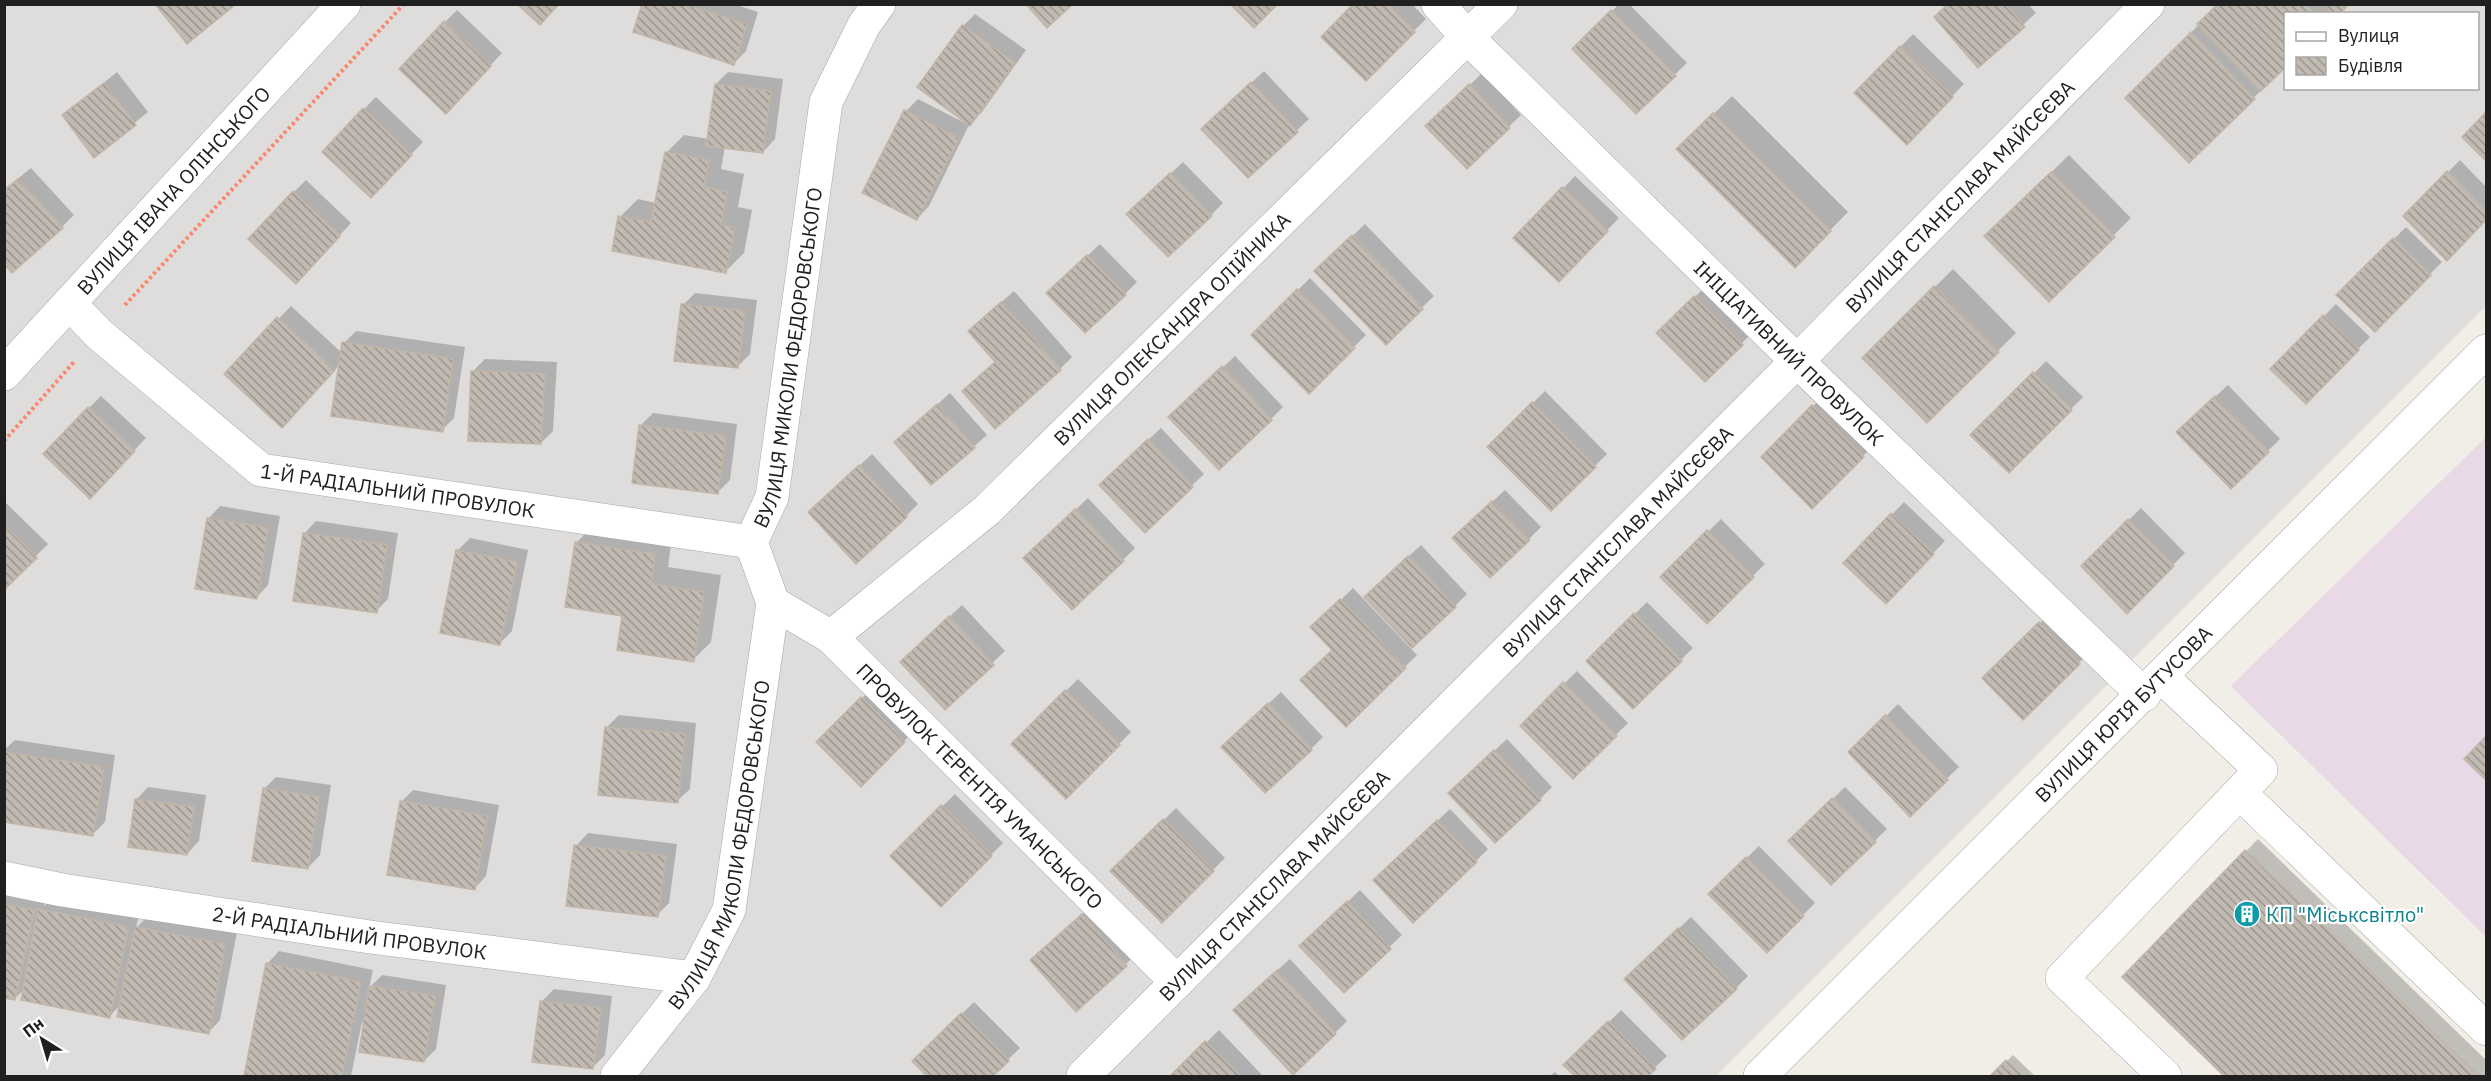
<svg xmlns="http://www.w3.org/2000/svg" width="2491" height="1081" font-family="'IBM Plex Sans',sans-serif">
<defs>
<pattern id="building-back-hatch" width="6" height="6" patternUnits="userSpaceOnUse" patternTransform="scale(1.5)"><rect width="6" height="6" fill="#c1bab2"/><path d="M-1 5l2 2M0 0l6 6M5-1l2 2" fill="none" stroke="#9c9790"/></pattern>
</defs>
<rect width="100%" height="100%" fill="#f0eee6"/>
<path fill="#dedddc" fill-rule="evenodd" d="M5,5H2486V306L1716,1076H5ZM2286,14H2478V88H2286Z"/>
<path fill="#e9d8e5" d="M2486,437V937L2231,686Z"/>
<path fill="#0003" d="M644,4H734L758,12L746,51L734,63Z
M1356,4H1412L1426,19L1366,79Z
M1619,4H1629L1687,63L1636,112L1574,49Z
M1949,4H2028L2036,13L1978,66Z
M2219,4H2347L2339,14H2286L2272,80L2189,161L2127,98Z
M457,10L502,53L458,100L445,22Z
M975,14L1026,50L982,112L969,125L929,206L917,219L906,111L918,99L963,122V26Z
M1913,34L1964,84L1907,143L1856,93Z
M1264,71L1309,119L1248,176L1215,117Z
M117,72L148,112L95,155L64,115Z
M728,72L783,79L775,139L763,152L725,147L721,169L744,174L738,207L752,210L744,253L726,271L620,217L638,199L656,203L666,153L684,135L709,139L716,84Z
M1482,73L1521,115L1467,167L1428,126Z
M1732,96L1848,212L1795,266L1678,149Z
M376,97L423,142L371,196L364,109Z
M2486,114V159L2464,137Z
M2069,155L2131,218L2049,300L1986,236Z
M2460,160L2486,187V218L2447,258L2405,216Z
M1183,162L1223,203L1211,215L1141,202Z
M31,168L74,215L62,227L4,190Z
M1575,176L1619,218L1559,280L1515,238Z
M306,180L351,223L308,270L294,192Z
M1365,224L1434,296L1386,343L1316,271Z
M2406,227L2442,262L2375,330L2338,295Z
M1100,244L1137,282L1125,294L1060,281Z
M1953,269L2016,333L1927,421L1864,358Z
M1310,278L1366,335L1309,392L1253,335Z
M1707,285L1754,331L1705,380L1658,333Z
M1014,291L1072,357L1060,369L997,361L982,319Z
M695,293L757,300L750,354L738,366L683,305Z
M2336,304L2370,337L2306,402L2272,369Z
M291,306L342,353L344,343L356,331L465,347L454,418L442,430L340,364L294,414L226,374Z
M1235,356L1283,407L1271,419L1183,405Z
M485,359L557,362L553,431L541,443L473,371Z
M2046,361L2083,397L2009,471L1973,435Z
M2228,385L2280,439L2231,487L2190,420Z
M1545,391L1607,454L1551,509L1489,447Z
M950,393L987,435L932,483L896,442Z
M1825,394L1875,444L1812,507L1763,457Z
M101,396L146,438L102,484L89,408Z
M653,413L737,424L730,480L718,492L641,425Z
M1161,428L1204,474L1145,531L1113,473Z
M872,454L918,504L906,516L822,500Z
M1505,490L1541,527L1529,539L1466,526Z
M1088,498L1135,548L1123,560L1037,546Z
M1904,502L1945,541L1886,602L1845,563Z
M6,503L48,544L4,588V504Z
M220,506L280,516L268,585L256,598L208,519Z
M2141,508L2185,553L2127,611L2083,566Z
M1721,519L1765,564L1707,622L1662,577Z
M316,521L398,533L388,599L376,611L304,534Z
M594,525L672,536L668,567L721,575L711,642L693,660L623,615L576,543Z
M470,538L528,550L512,631L499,644L457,551Z
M1421,545L1467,594L1455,606L1378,585Z
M1353,588L1417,655L1346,725L1334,650L1313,627Z
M1647,602L1693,648L1633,707L1588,661Z
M962,605L1005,651L945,708L914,650Z
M2052,611L2091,651L2023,718L1984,678Z
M1577,671L1628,723L1573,777L1522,726Z
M1078,679L1131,732L1066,797L1013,744Z
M874,686L916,729L861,785L819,742Z
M1281,692L1323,737L1311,749L1235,735Z
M1898,704L1959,767L1910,814L1850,752Z
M619,715L696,723L690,789L677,801L607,727Z
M2486,738V778L2466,759Z
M1507,739L1552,787L1540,799L1462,781Z
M15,740L115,755L105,822L92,835L4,821V750Z
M276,777L331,785L320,855L308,868L264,789Z
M148,787L206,795L199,841L187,854L136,800Z
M1845,787L1887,829L1831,883L1790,841Z
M413,790L499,805L486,876L474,889L401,802Z
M955,794L1003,843L941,905L892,856Z
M1176,808L1225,858L1162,921L1112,871Z
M1450,809L1488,849L1476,861L1387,868Z
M588,833L677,844L669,903L657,915L576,846Z
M2258,839L2486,1060V1076H2226L2124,977Z
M1759,846L1815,903L1767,951L1710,894Z
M4,889L45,898L44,906L52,898L139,915L136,928L148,916L237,932L220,1020L208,1033L121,1004L110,1016L25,989L14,999L4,997Z
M1360,890L1402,935L1344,990L1314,934Z
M1095,903L1139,952L1076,1009L1044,948Z
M1691,917L1748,976L1736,988L1638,967Z
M279,951L373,970L369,988L382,975L446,985L436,1049L424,1061L362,1022L351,1076H245L267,964Z
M1290,959L1347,1021L1335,1033L1247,997Z
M554,989L612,996L605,1055L593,1067L542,1001Z
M974,1002L1020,1048L991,1076H929L914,1061Z
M1621,1010L1667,1056L1646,1076H1577L1566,1065Z
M1219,1030L1263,1076H1172Z
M2013,1055L2035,1076H1992Z
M1555,1072L1559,1076H1550Z"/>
<path fill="url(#building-back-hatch)" stroke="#c2b5a8" stroke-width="1.5" d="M155,4H236L187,44Z
M517,4H559L540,25Z
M642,4H684L747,24L734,65L633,32Z
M1026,4H1073L1047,28Z
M1230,4H1278L1254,28Z
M1353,4H1388L1415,32L1366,81L1321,37Z
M1948,4H2005L2025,27L1978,68L1934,17Z
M2218,4H2306L2315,14H2286V67L2261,91L2197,24Z
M2323,4H2349L2340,14H2332Z
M1611,10L1676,76L1636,114L1572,49Z
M444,21L491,66L446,114L399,69Z
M962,25L1015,63L970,126L917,87Z
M2191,32L2255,99L2189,163L2125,98Z
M1900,46L1953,97L1907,145L1854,93Z
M1251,82L1298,132L1248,178L1201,129Z
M104,83L136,125L94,158L62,115Z
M715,84L771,91L763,153L706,146Z
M1469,84L1510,128L1467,169L1425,126Z
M363,108L412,155L371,198L322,152Z
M904,110L959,138L917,220L862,193Z
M2486,112V161L2462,137Z
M1713,113L1831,231L1795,268L1676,149Z
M665,152L709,160L704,187L727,192L721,225L735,228L726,273L612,251L618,216L651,222Z
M2447,171L2486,211V220L2447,261L2403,216Z
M2051,172L2115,237L2049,302L1984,236Z
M1170,173L1212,216L1168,257L1126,214Z
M18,179L63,228L12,273L4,264V190Z
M1562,187L1608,231L1559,282L1513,238Z
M293,191L340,236L296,284L248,239Z
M1352,235L1423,309L1386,345L1314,271Z
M2393,238L2431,275L2375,332L2336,295Z
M1087,255L1126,295L1085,333L1046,293Z
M1934,286L1999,352L1927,423L1862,358Z
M1297,289L1355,348L1309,394L1251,335Z
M1694,296L1743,345L1705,382L1656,333Z
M1001,302L1061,370L995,429L962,391L995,362L968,331Z
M681,304L745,311L738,368L674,361Z
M2323,315L2359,350L2306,404L2270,369Z
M277,317L335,370L282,428L224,374Z
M342,342L453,359L443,432L331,416Z
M1222,366L1272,420L1219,470L1168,417Z
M471,371L545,374L541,444L468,441Z
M2033,372L2072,410L2009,473L1970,435Z
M2215,396L2269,452L2231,489L2176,432Z
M1532,402L1596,467L1551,511L1487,447Z
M937,404L975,448L931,485L894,442Z
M1812,405L1864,457L1812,509L1761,457Z
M88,407L135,451L90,499L43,454Z
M639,425L726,436L718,494L632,483Z
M1148,439L1193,487L1145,533L1099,485Z
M859,465L907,517L856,564L808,512Z
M1492,501L1530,540L1490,578L1452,538Z
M1075,509L1124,561L1072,610L1023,558Z
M1891,513L1934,554L1886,604L1843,563Z
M207,518L268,528L257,599L195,589Z
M2128,519L2174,566L2127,614L2081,566Z
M4,525L37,558L4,590Z
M1707,530L1754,577L1707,624L1660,577Z
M303,533L387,545L377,613L293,601Z
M575,542L655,554L651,584L704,592L694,662L617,650L622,616L565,607Z
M456,550L517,562L500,645L440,633Z
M1408,556L1456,607L1412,648L1364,597Z
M1340,599L1406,668L1346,727L1300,680L1332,650L1310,627Z
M1634,613L1682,661L1633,709L1586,661Z
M949,616L994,665L945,710L900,662Z
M2039,622L2080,664L2023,720L1982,678Z
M1563,682L1617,736L1573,779L1520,726Z
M1065,690L1120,745L1066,799L1011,744Z
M861,697L905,742L861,787L816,742Z
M1268,703L1312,750L1265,793L1221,747Z
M1885,715L1948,780L1910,817L1848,752Z
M605,727L685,734L678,803L598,795Z
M2486,736V780L2464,759Z
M1494,750L1541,800L1495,843L1448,793Z
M4,752L104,767L93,836L4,822Z
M263,788L319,797L308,869L252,861Z
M1832,798L1876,842L1831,885L1788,841Z
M135,799L194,807L187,855L128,847Z
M400,801L487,816L475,890L387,875Z
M941,805L992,856L941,907L890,856Z
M1163,819L1214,871L1162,923L1110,871Z
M1437,820L1477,862L1413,923L1373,880Z
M574,845L666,856L658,917L566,906Z
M2245,850L2479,1076H2224L2122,977Z
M1746,857L1804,916L1767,953L1708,894Z
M1347,901L1391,949L1344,993L1299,946Z
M4,904L34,910L15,1000L4,998Z
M38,909L128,927L110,1018L21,1000Z
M1082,914L1127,966L1076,1012L1030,960Z
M135,927L225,944L209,1034L117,1017Z
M1678,928L1737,989L1682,1040L1624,979Z
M266,963L361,982L342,1076H244Z
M1277,970L1336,1034L1293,1075L1233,1010Z
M369,986L435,996L424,1062L359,1052Z
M540,1001L601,1008L593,1069L532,1062Z
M961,1013L1009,1061L993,1076H927L912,1061Z
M1608,1021L1656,1069L1648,1076H1575L1563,1065Z
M1205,1041L1241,1076H1170Z
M2006,1060L2023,1076H1990Z"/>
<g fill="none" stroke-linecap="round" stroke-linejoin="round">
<defs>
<g id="minor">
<path id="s1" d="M1438,4L1468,38L1797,361L2144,695"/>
<path id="s2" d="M69,303L99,334L261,470L751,542"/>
<path id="s3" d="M4,374L344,4"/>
<path id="s4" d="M773,603L831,637L1177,982"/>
<path id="s5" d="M831,637L987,510L1501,4"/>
<path d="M2162,677L2261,770L2062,978L2165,1076"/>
<path d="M2240,793L2486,1029"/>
<path id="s6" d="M4,878L62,890L370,937L694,978"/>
<path id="s7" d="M617,1076L694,978L729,910L773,603L751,542L772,497L826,102L864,25L879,4"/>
<path id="s8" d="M1083,1076L1797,361L2148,4"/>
<path id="s9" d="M1760,1076L2486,351"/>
</g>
</defs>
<use href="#minor" stroke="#a7a7a7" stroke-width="34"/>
<path stroke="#fb866c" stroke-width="4" stroke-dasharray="3 3" stroke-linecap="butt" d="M125,305L404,4
M4,441L74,362"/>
<use href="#minor" stroke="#fff" stroke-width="33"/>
</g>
<defs>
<symbol id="building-disc" viewBox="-11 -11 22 22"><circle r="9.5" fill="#0f9aa8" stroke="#fff"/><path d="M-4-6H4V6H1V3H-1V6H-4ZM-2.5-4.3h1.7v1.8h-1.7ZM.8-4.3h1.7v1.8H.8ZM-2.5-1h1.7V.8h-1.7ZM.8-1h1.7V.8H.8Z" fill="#fff"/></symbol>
</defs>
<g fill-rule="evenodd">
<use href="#building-disc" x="2232" y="899" width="30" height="30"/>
</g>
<g text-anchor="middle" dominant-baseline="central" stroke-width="4.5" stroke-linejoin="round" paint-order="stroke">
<g font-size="20" fill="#202020" stroke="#fff">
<text stroke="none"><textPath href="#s3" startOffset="250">ВУЛИЦЯ ІВАНА ОЛІНСЬКОГО</textPath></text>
<text stroke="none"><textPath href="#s8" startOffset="1242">ВУЛИЦЯ СТАНІСЛАВА МАЙСЄЄВА</textPath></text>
<text stroke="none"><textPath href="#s5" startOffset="460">ВУЛИЦЯ ОЛЕКСАНДРА ОЛІЙНИКА</textPath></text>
<text stroke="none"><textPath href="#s1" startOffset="495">ІНІЦІАТИВНИЙ ПРОВУЛОК</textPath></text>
<text stroke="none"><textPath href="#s7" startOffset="766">ВУЛИЦЯ МИКОЛИ ФЕДОРОВСЬКОГО</textPath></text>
<text stroke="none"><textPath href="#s2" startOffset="393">1-Й РАДІАЛЬНИЙ ПРОВУЛОК</textPath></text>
<text stroke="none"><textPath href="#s8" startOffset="756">ВУЛИЦЯ СТАНІСЛАВА МАЙСЄЄВА</textPath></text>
<text stroke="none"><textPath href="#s9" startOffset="513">ВУЛИЦЯ ЮРІЯ БУТУСОВА</textPath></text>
<text stroke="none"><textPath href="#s4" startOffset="278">ПРОВУЛОК ТЕРЕНТІЯ УМАНСЬКОГО</textPath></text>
<text stroke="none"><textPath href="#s7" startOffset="261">ВУЛИЦЯ МИКОЛИ ФЕДОРОВСЬКОГО</textPath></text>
<text stroke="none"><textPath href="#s8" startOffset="270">ВУЛИЦЯ СТАНІСЛАВА МАЙСЄЄВА</textPath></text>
<text stroke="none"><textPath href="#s6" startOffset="350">2-Й РАДІАЛЬНИЙ ПРОВУЛОК</textPath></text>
</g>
<g font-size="20" fill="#0d838f" stroke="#fff" text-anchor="start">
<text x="2266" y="914">КП "Міськсвітло"</text>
</g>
</g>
<rect width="2491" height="1081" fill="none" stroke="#202020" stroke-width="12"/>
<rect x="2284" y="12" width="195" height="78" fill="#ffffff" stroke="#a6a6a6" stroke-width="1.5"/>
<rect x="2296" y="32" width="30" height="9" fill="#ffffff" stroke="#a6a6a6" stroke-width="1.5"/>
<text x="2338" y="42" font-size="18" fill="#202020">Вулиця</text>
<rect x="2296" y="57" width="30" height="18" fill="url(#building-back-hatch)" stroke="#a6a6a6" stroke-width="1.5"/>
<text x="2338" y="72" font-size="18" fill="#202020">Будівля</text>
<g transform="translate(42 1039) rotate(323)" stroke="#ffffff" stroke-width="4.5" paint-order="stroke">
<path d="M0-4.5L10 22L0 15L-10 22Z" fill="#202020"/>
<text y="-9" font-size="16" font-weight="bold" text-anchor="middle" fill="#202020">Пн</text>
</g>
</svg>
